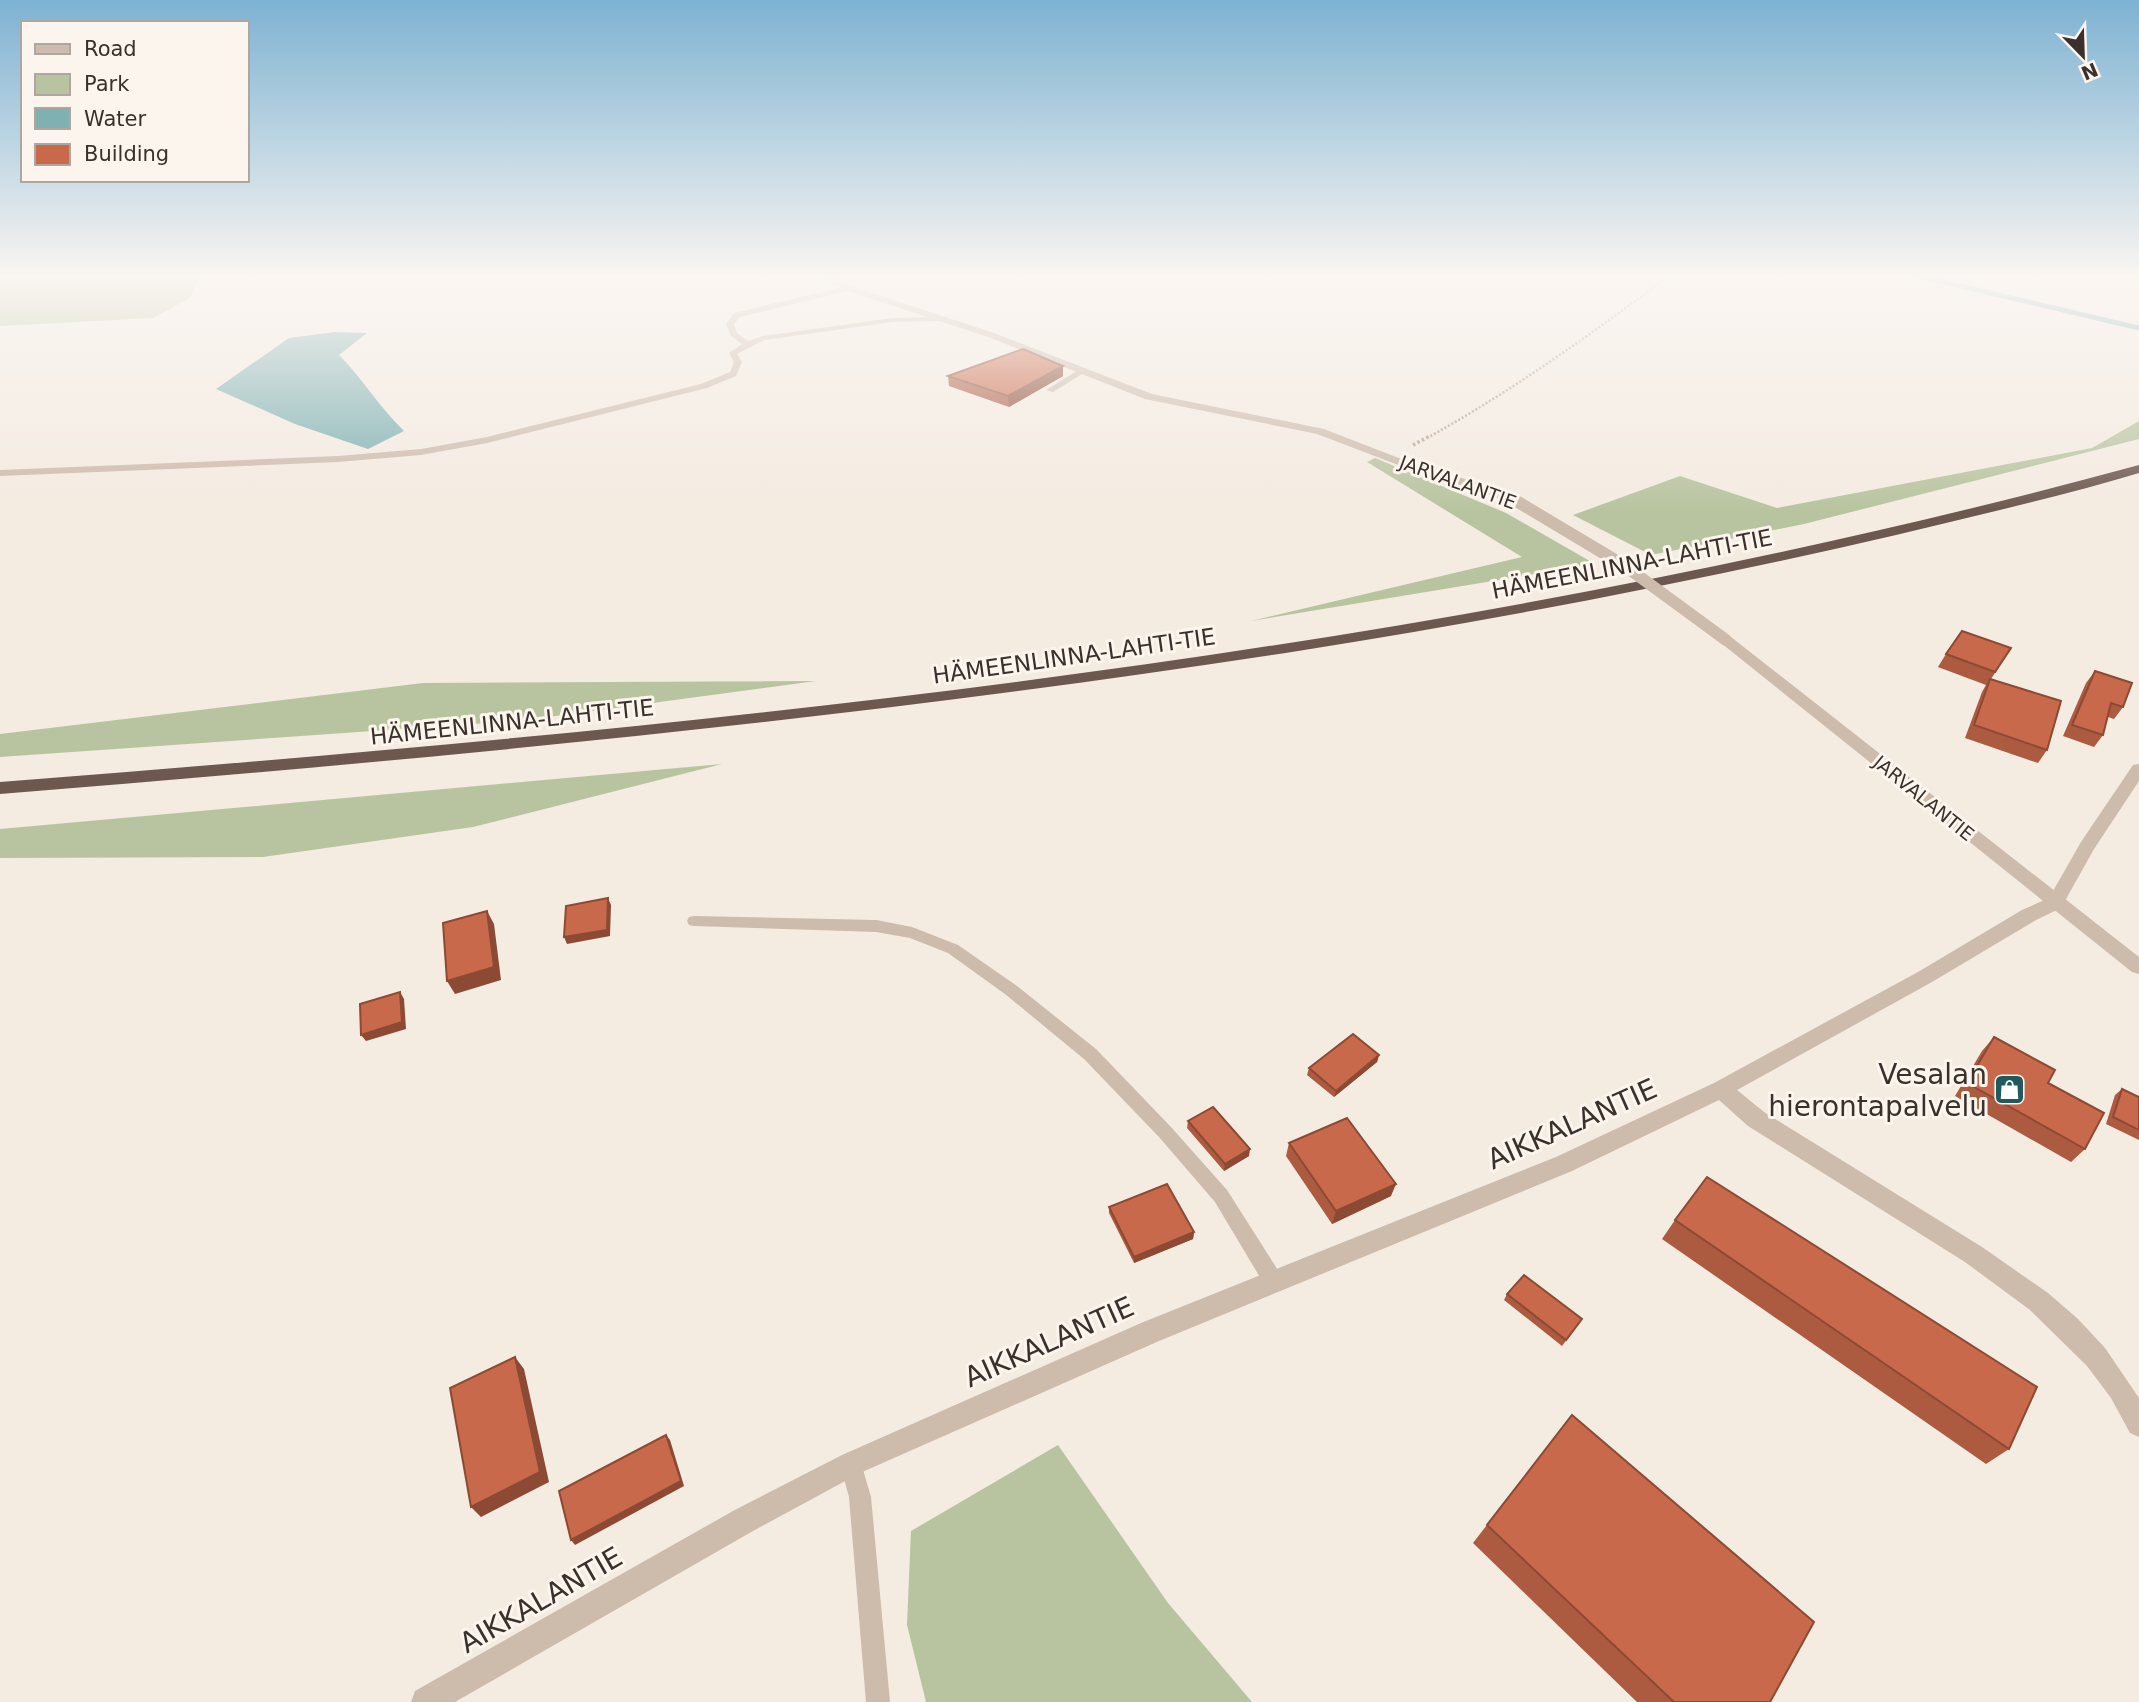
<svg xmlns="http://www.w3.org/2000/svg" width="2139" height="1702" font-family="'DejaVu Sans',sans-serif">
<rect width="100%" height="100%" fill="#f4ebe1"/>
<path fill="#b8c4a0" d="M0,274H201L190,298L153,318L0,326Z
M2139,421V439L1804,524L1651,555L1573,515L1680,476L1777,508L2092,448Z
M1375,458L1506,513L1595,564L1251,621L1522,557L1367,462Z
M816,681L518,721L0,757V734L423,683Z
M722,764L473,827L263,857L0,858V829Z
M1058,1445L1168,1603L1252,1702H926L907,1625L911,1531Z"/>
<path fill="#7fb0b2" d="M335,332L367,333L339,355C363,379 380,408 404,431L368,449L295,424L216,389L289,338Z"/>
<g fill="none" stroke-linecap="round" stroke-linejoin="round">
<path stroke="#7fb0b2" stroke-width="5" d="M1910,274L2139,328"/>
<path stroke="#b9a596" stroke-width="2.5" stroke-dasharray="2 2" stroke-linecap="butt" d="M1427,438C1514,390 1592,333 1672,274"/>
<path stroke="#b9a596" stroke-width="3.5" stroke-dasharray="2.5 2.5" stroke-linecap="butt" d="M1413,445L1430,436"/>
<path fill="#cdbbac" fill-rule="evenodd" d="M848,286L851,290L740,317L734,324L737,333L748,341L763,336L893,318L942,317L946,319L942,321L893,322L764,340L737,354L742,362L736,376L707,388L487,443L421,455L338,462L0,476V470L338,456L421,449L487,437L701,384L730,372L734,362L729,353L742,344L731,336L726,324L734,313Z
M1080,369L1087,371L1053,392L1046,390Z
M694,916L876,920L912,927L958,945L1017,986L1096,1049L1171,1127L1227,1190L1281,1275L1284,1282L1281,1289L1274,1291L1267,1289L1215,1202L1159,1137L1084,1059L1005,994L948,953L910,938L876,932L694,926L689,925L687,921L689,917Z
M851,1453L859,1456L871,1497L890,1702H866L849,1497L840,1464L843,1456Z"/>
<path fill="#cdbbac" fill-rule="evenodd" d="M2139,764V781L2094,849L2061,908L2036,920L1932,982L1737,1090L1764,1112L1982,1247L2048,1293L2078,1319L2105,1348L2139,1398V1437L2130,1433L2111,1398L2087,1366L2030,1310L1965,1262L1748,1126L1719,1100L1572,1171L1159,1341L860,1473L753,1531L455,1702H411L415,1691L733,1511L842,1455L1141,1323L1556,1157L1714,1083L1918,972L2022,910L2049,898L2081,842L2133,765Z"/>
<path fill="#cdbbac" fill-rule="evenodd" d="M816,274H827L851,286L994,333L1152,394L1324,429L1422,467L1490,486L1524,502L1514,505L1482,492L1414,471L1317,434L1145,399L988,337L845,290Z
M1726,636L1731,637L2139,957V974L2132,972L1721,643V637Z"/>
<path fill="#6c584f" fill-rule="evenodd" d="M2139,465V473C2059,497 1978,515 1896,535C1699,581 1499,619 1298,651C868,718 434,759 0,794V782C719,726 1441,655 2139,465Z"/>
<path stroke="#cdbbac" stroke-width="12" d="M1518,502L1625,566L1726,640"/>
</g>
<path fill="#ac5a40" d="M1063,366V376L1009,407L949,386L948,376Z
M2011,648L1991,679L2047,750L2038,763L1965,738L1982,692L1986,685L1938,667L1946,654Z
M2095,671L2123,707L2114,719L2108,717L2103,735L2094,747L2063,736L2086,683Z
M1994,1037L2048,1083L2085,1149L2071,1162L1955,1096L1982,1051Z
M1379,1055L1377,1062L1334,1097L1307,1075L1309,1068Z
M2122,1089L2139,1097V1140L2106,1124L2115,1095Z
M1188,1121L1249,1156L1224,1171L1187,1128Z
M1289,1143L1391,1196L1332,1224L1286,1156Z
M1109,1207L1194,1232L1193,1239L1134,1263L1109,1213Z
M1675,1220L2009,1449L1986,1464L1662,1239Z
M1507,1294L1582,1319L1562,1346L1504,1300Z
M1572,1415L1770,1702H1637L1473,1543Z"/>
<path fill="#8c4a34" d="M629,274H642L629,277Z
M1063,366V376L1009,407L1008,396Z
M608,898L611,905L610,936L567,944L564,937Z
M487,911L494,924L501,980L455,994L447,981Z
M400,992L404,999L406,1029L366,1041L361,1035Z
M1379,1055L1377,1062L1334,1097L1336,1091Z
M1250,1149L1249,1156L1224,1171L1225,1164Z
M1396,1184L1391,1196L1332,1224L1336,1211Z
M1194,1232L1193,1239L1134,1263V1257Z
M515,1357L524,1369L549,1482L481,1517L471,1507Z
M666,1435L670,1440L684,1486L575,1545L571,1540Z"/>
<path fill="#c8694b" stroke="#8c4a34" stroke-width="2" d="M1023,349L1063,366L1008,396L948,376Z
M1962,631L2011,648L1995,672L1946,654Z
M2095,671L2132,683L2123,707L2111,703L2103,735L2072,725Z
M1990,679L2061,701L2047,750L1974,725Z
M608,898L607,930L564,937L566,906Z
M487,911L494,967L447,981L443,923Z
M400,992L402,1022L361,1035L360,1004Z
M1353,1034L1379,1055L1336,1091L1309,1068Z
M1994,1037L2055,1070L2048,1083L2104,1113L2085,1149L1967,1083Z
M2122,1089L2139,1097V1130L2113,1117Z
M1213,1107L1250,1149L1225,1164L1188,1121Z
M1347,1118L1396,1184L1336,1211L1289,1143Z
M1707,1177L2037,1387L2009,1449L1675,1220Z
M1167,1184L1194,1232L1134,1257L1109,1207Z
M1524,1275L1582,1319L1566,1340L1507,1294Z
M515,1357L540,1472L471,1507L450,1388Z
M1572,1415L1814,1622L1770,1702H1674L1487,1525Z
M666,1435L681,1481L571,1540L559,1491Z"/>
<linearGradient id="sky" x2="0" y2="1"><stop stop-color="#7eb2d2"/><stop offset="0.54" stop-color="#faf6f2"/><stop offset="1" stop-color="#faf6f2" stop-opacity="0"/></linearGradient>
<rect width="2139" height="512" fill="url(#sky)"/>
<defs>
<symbol id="shop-square" viewBox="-11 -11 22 22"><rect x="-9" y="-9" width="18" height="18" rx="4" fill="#1f5a5e" stroke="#fbf5ee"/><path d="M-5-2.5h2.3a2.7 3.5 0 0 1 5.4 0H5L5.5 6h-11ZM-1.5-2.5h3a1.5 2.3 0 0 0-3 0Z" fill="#fff"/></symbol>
</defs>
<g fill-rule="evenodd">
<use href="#shop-square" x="1992" y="1072" width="35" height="35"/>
</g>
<g text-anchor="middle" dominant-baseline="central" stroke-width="6" stroke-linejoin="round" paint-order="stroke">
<g font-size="19" fill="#3b302b" stroke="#fbf5ee">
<text transform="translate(1458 482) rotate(20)">JARVALANTIE</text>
<text transform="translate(1924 798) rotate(39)">JARVALANTIE</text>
</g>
<g font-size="23" fill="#3b302b" stroke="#fbf5ee">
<text transform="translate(1632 564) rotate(-11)">HÄMEENLINNA-LAHTI-TIE</text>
<text transform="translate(1074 656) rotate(-8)">HÄMEENLINNA-LAHTI-TIE</text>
<text transform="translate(512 722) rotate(-6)">HÄMEENLINNA-LAHTI-TIE</text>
</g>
<g font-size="28" fill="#3b302b" stroke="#fbf5ee" text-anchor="end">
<text x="1987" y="1074">Vesalan<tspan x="1987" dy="32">hierontapalvelu</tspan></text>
</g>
<g font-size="28" fill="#3b302b" stroke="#fbf5ee">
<text transform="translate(1572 1124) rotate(-24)">AIKKALANTIE</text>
<text transform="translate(1049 1342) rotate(-24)">AIKKALANTIE</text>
<text transform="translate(541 1600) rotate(-30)">AIKKALANTIE</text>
</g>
</g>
<rect x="21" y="21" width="228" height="161" fill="#fbf5ee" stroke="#aea6a0" stroke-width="2"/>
<rect x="35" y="44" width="35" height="10" fill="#cdbbac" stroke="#aea6a0" stroke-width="2"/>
<text x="84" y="56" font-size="21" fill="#3b302b">Road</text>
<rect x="35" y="74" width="35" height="21" fill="#b8c4a0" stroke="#aea6a0" stroke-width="2"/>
<text x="84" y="91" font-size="21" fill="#3b302b">Park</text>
<rect x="35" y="108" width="35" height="21" fill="#7fb0b2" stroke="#aea6a0" stroke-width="2"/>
<text x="84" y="126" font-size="21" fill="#3b302b">Water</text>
<rect x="35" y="144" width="35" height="21" fill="#c8694b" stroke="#aea6a0" stroke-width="2"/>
<text x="84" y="161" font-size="21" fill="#3b302b">Building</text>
<g transform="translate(2083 56) rotate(157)" stroke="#fbf5ee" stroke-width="5" paint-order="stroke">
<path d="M0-5L12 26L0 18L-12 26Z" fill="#3b302b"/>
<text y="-10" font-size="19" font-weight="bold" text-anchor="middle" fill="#3b302b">N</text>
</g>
</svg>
